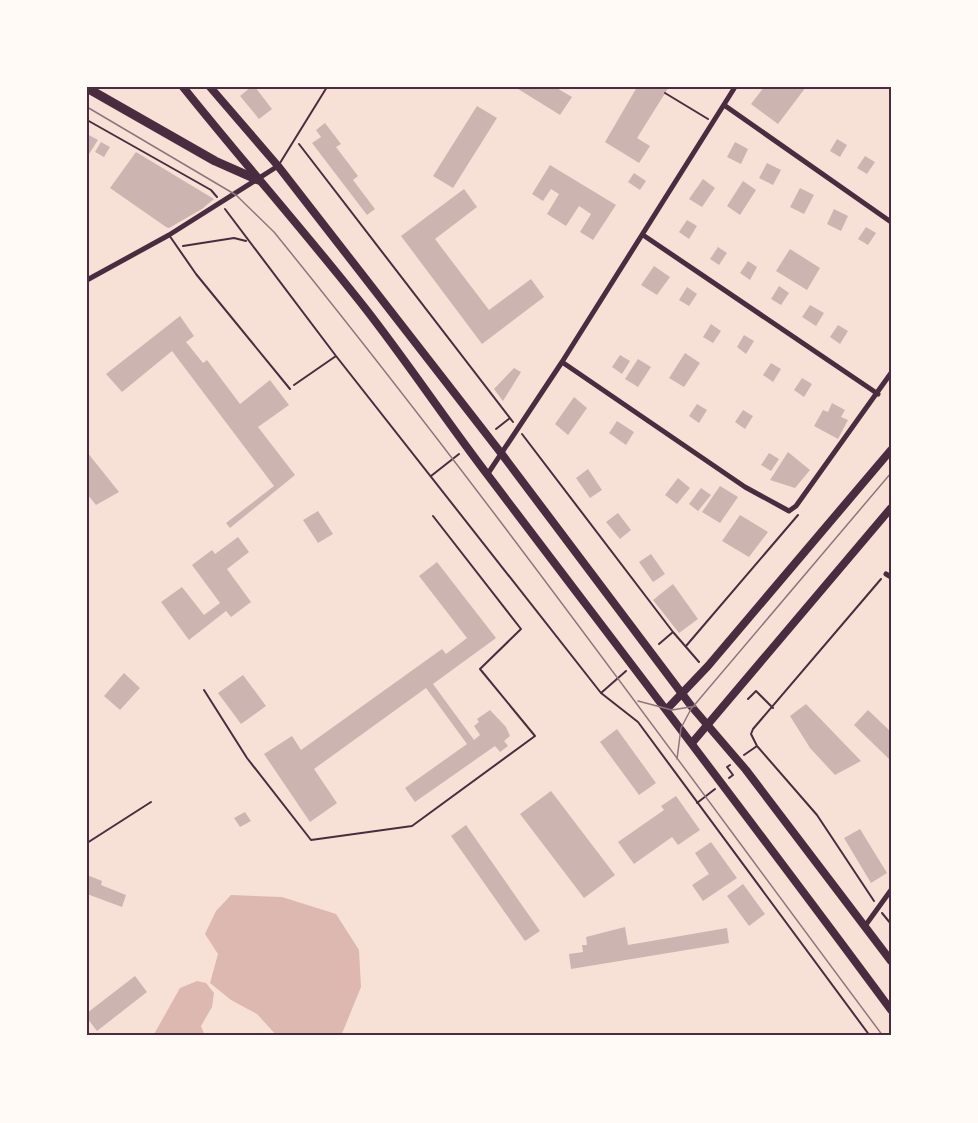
<svg xmlns="http://www.w3.org/2000/svg" width="978" height="1123" font-family="'Work Sans',sans-serif">
<rect width="100%" height="100%" fill="#f7e1d7"/>
<path fill="#dcb8b0" d="M231,895L282,897L336,914L359,950L361,987L341,1036H277L257,1014L231,1000L210,983L218,954L205,934L216,911Z
M197,981L206,983L214,993L212,1007L201,1026L205,1036H153L180,988Z"/>
<path fill="#ccb4b1" d="M251,87H255L272,109L259,119L240,96Z
M515,87H555L572,97L560,115Z
M637,87H669L637,138L650,146L639,163L605,142Z
M764,87H806L778,124L751,104Z
M477,106L497,118L453,188L433,176Z
M325,123L341,144L336,147L358,176L353,180L375,209L367,215L312,143L321,137L316,130Z
M87,134L98,140L89,154L87,152Z
M837,139L847,145L840,157L830,151Z
M101,142L110,147L104,157L95,152Z
M735,142L748,149L741,164L727,157Z
M136,152L214,199L202,209L169,228L166,227L110,188Z
M865,156L875,162L867,174L857,168Z
M767,163L781,170L773,185L759,178Z
M550,165L616,205L593,240L580,232L591,214L579,206L566,226L547,214L559,194L551,189L543,201L532,194Z
M634,173L646,181L640,190L628,182Z
M703,179L715,188L702,207L689,199Z
M743,181L756,190L740,215L727,206Z
M800,188L814,195L804,214L790,207Z
M464,189L477,207L435,239L489,310L531,279L544,297L482,344L401,236Z
M834,209L848,216L841,231L827,224Z
M687,220L697,226L689,239L679,232Z
M866,227L876,233L868,245L858,239Z
M718,247L727,253L719,265L710,259Z
M790,249L820,268L807,290L776,271Z
M748,261L757,267L750,280L740,273Z
M654,266L670,277L657,295L641,285Z
M779,286L789,293L781,305L771,299Z
M687,287L697,294L689,306L679,300Z
M810,305L824,313L816,326L802,317Z
M180,316L194,336L186,342L203,363L207,360L240,404L270,380L289,405L258,427L295,475L230,528L226,523L274,486L172,351L122,392L106,374Z
M711,324L721,331L713,343L703,337Z
M838,325L848,331L840,344L830,337Z
M744,335L754,341L746,354L737,347Z
M685,353L700,363L684,387L669,378Z
M620,355L630,361L622,374L612,367Z
M638,359L651,367L638,387L625,379Z
M771,363L781,369L773,382L763,375Z
M514,368L521,372L503,401L494,389Z
M802,378L812,384L804,397L794,390Z
M574,397L587,408L568,435L555,424Z
M832,403L845,410L841,417L848,420L838,439L814,426L823,410L828,412Z
M697,404L707,410L699,423L689,416Z
M743,410L753,416L745,429L735,422Z
M617,421L634,432L626,445L609,433Z
M87,452L119,492L96,505L87,494Z
M788,452L810,470L795,488L770,480Z
M769,453L779,459L771,471L761,465Z
M588,469L602,490L590,498L576,478Z
M678,478L690,488L677,504L665,495Z
M720,486L738,497L720,523L702,512Z
M701,488L711,495L698,511L689,504Z
M318,511L333,534L318,543L303,520Z
M618,513L631,530L620,539L606,522Z
M740,515L768,532L749,557L722,541Z
M238,537L249,552L227,569L251,602L231,617L226,611L189,640L161,602L182,587L204,615L220,603L192,565L212,550L215,554Z
M651,554L665,574L653,582L639,562Z
M437,562L496,638L433,684L474,740L480,735L474,726L479,722L477,719L490,710L506,727L510,736L504,741L508,746L500,752L495,746L415,802L405,788L467,744L426,688L314,769L337,803L310,822L264,754L292,736L301,750L442,649L446,654L467,638L419,576Z
M673,584L698,619L679,633L653,600Z
M124,673L140,688L120,710L104,696Z
M243,675L266,706L241,724L218,693Z
M806,704L861,761L835,775L810,748L790,716Z
M868,710L891,732V761L854,725Z
M617,729L656,783L639,795L600,742Z
M551,791L615,875L584,898L520,814Z
M676,796L700,830L678,845L672,837L634,864L618,842L664,810L661,806Z
M245,812L251,821L240,827L234,818Z
M466,825L540,931L525,941L451,836Z
M860,829L887,873L871,883L844,838Z
M711,842L737,878L703,901L692,885L709,874L695,853Z
M87,875L102,881L101,885L126,895L122,907L87,894Z
M743,884L765,914L749,926L727,896Z
M625,927L628,945L727,928L729,943L571,969L569,954L583,952L582,945H587L586,937Z
M135,976L147,992L97,1031L87,1018V1013Z"/>
<g fill="none" stroke-linecap="round" stroke-linejoin="round">
<path stroke="#4a2c40" stroke-width="2" d="M665,93L708,119
M87,120L211,190L217,197
M299,144L513,422
M225,209L336,356L601,693L638,722L870,1036
M183,246L234,238L246,241
M294,385L336,356
M496,429L510,418
M522,434L673,632
M431,476L459,454
M659,644L673,632L699,662
M686,646L798,515
M601,693L626,671
M748,699L756,691L773,708
M757,746L817,815L874,901
M744,755L757,746L751,734L753,729L881,579
M729,778L733,775L727,767L730,765
M697,803L715,789
M87,843L151,802
M882,913L891,924
M100,1036L115,1034L127,1036"/>
<path stroke="#4a2c40" stroke-width="2" d="M280,163L327,87
M169,235L196,274L290,389
M204,690L247,758L311,840L412,826L535,736L480,669L521,629L433,516"/>
<path stroke="#4a2c40" stroke-width="5" d="M724,105L891,222
M643,235L878,394
M87,280L169,235L278,166
M562,362L745,487L789,511L796,506L891,373
M487,475L562,362L735,87
M886,574L891,577
M865,926L891,890"/>
<path stroke="#4a2c40" stroke-width="8" d="M667,709L708,666L891,450
M692,743L891,508"/>
<path stroke="#4a2c40" stroke-width="8" d="M183,87C243,162 306,233 365,308C408,363 447,422 490,478C624,655 759,831 891,1010
M210,87L278,166L501,453L692,707L746,770L891,961"/>
<path stroke="#4a2c40" stroke-width="9" d="M87,88L215,161L258,180"/>
<path stroke="#8f747c" stroke-width="1.5" d="M87,107L236,195L274,232C486,493 682,767 883,1036
M638,701L672,710L696,706
M677,759L681,728L691,709L891,473"/>
</g>
<rect width="978" height="1123" fill="none" stroke="#fffaf5" stroke-width="177"/>
<rect x="88" y="88" width="802" height="946" fill="none" stroke="#4a2c40" stroke-width="2"/>
</svg>
